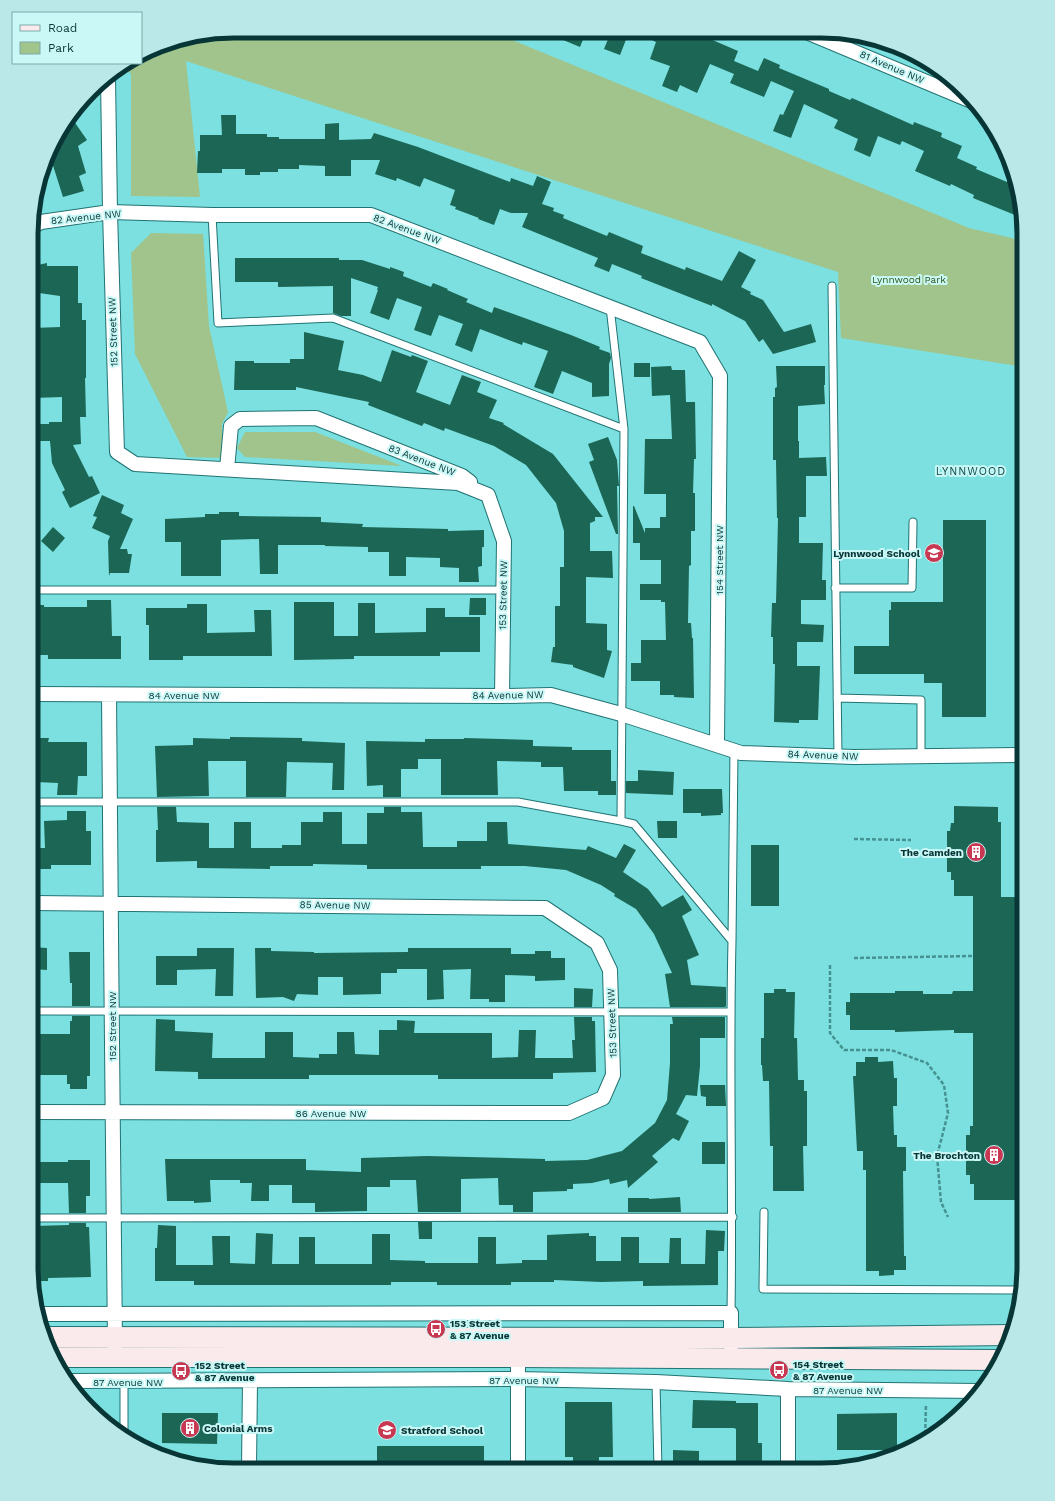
<svg xmlns="http://www.w3.org/2000/svg" width="1055" height="1501" font-family="'Work Sans',sans-serif">
<rect width="100%" height="100%" fill="#7be0df"/>
<path fill="#a0c48c" d="M234,31L493,32L969,228L1024,241V367L841,338L838,272L186,61L200,197L131,196V74L125,67L132,63H141V58L168,42Z
M151,233L203,234L209,326L228,412L222,424V458L187,457L135,354L131,253Z
M245,432H315L402,466L245,457L237,448Z"/>
<path fill="#1c6655" d="M544,32H586L580,47Z
M611,32H629L620,55L604,49Z
M634,32H694L738,51L734,61L758,71L764,58L780,65L779,68L829,89V91L850,100L852,98L913,125L914,122L942,133L941,137L962,146L957,158L977,167L976,169L1007,182L1012,169L1017,182L1022,218L973,198L974,195L951,184L950,186L915,171L924,151L902,141L900,145L878,136L870,157L854,150L858,139L834,128L838,120L804,104L791,138L773,131L780,114L783,115L794,91L771,81L764,97L730,83L734,74L710,64L697,93L680,85L677,92L662,86L670,66L650,59L656,42Z
M221,115H236V134H267V137H279V139H325V124L339,123V140L371,139L374,133L418,147L510,182L511,178L533,186L537,176L551,182L542,204L554,208L553,211L564,215L563,218L607,236L609,232L643,246L641,253L685,270L686,267L722,281L739,251L756,260L741,287L751,292L750,294L763,300L784,332L811,324L816,342L773,354L763,339L759,342L745,321L712,304V306L641,278L642,276L612,264L609,272L594,266L598,258L522,227L528,213H511L500,209L494,225L478,219L479,218L455,209L456,207L450,205L455,190L424,178L420,187L397,178L396,181L375,174L380,160H351V176H325V166L299,165V169H278V172H260V175H245V169H222V173H197L198,151H200V135H222Z
M71,117L87,140L78,146L86,173L79,176L84,191L63,197L50,156L58,133Z
M235,258H339V260H362L390,269V267L404,272L403,276L431,287L433,283L448,289L447,290L468,299L466,302L492,313L494,307L571,335L600,347L599,349L610,353L611,358L609,364V396L592,397V383L562,371L553,394L534,387L548,351L523,342L522,345L480,329L472,352L455,345L463,324L439,315L431,336L414,330L422,307L397,298L389,320L370,313L378,290H377L378,287L351,278V316H341L333,313V286L278,287V282H235Z
M47,263V266H78V303H82V320H86V378H85L86,417H80L81,444L73,445L89,477L92,476L100,493L70,508L62,492L65,490L52,463L50,441H32V424H49V422H62V397L33,398V328L60,327V296L39,293L33,276V266Z
M304,332L344,341L338,370L363,375L381,382L392,350L411,357L412,355L428,361L416,392L450,405L462,375L481,382L477,392L497,400L489,418L504,423L503,424L553,454L603,517H595V521L590,523V551H612L613,578L586,577V623L607,624V650L612,651L604,678L573,667V665L551,662L553,647H555V606H560V567H564V531L556,503L526,465L494,446L445,428L444,431L424,423L422,426L368,405L369,402L296,387V390H234L235,361H254V363H290V359H304Z
M634,363H650V377H634Z
M671,366L672,370H685L686,402H695L696,459H694L693,493H695V531H691V565L689,566L688,623H691L692,638H693L694,698L674,697V695H660V681H631V663H641V640H666L665,602H661V600H640V584H661V560H640V543H633V506H634L645,533V528H660V517H666V494H644L645,439H672L670,395L652,396L651,367Z
M776,366H825V385H824L825,404L798,406V441H799V458L826,457L827,476H806V517H799V543H823L822,580H826V600H801V624L824,625L823,642H797V666H820L818,720H799V723L774,722L775,664H773V637H771L772,603H776L777,562L778,518H777L776,460H773V397H775V388L777,387Z
M608,437L617,460L619,486H617L618,534H616L589,462L594,460L588,444Z
M102,495L124,505L121,513L133,519L120,549H127L128,554H132L129,573H110L109,576L108,541L110,536L92,528L97,517L93,516Z
M219,512H239V516L321,517V522L363,524L362,527L448,529V531L484,530V547H482V566L478,567L479,582H459V568L440,567V558L406,557V576H389V552H368V547L325,546V545H278V574H260L259,539L221,540V576H181V542H165V519L205,517V514H219Z
M943,520H986V717H942V683H924V674H854V646H889V610H891V602H943Z
M53,527L65,538L53,552L41,541Z
M470,598H486V615H469Z
M87,600H111L112,636H121V659H48V655H32V605H44V607H87Z
M294,602H334V636H358V603H375V633L426,632V608H445V617H480V652H440V656H354V659L294,660Z
M187,604H207V633L255,632L254,610H271L272,656H183V660H149V625H146V608H187Z
M230,737L302,738V741L345,743L344,790H332L333,763L287,762L286,797H246V761H208L209,796L157,797L155,746L193,745V738L230,739Z
M32,738H49L48,742H87V776H78L77,795H57L58,783L36,782L37,760L32,759Z
M464,738L533,740V746L572,747V750H611V781H616V795H598V791H564L563,767H541V762L497,761L498,795H441V759H418V769H401V797H383V785L367,786L366,741L425,742V739H464Z
M638,770L674,772L673,795L626,793V781H638Z
M683,789H722L723,813H721V815L701,816V813H683Z
M954,806L998,807V822H1001V897H1024V1109H1020V1184H1017V1200H974V1184H970V1175H966V1135H970V1126H973V1033H954V1030L895,1032V1030H850V1015H846V1002H850V993H895V991H923V994H952L953,991H973V896H954V880H951V872H947V831H950L951,823H954Z
M157,807H176L177,822L209,823V848H234V822H251V848H282V845H301V822H323V812H342V844H367V813H384V807H401V812H422L423,847H457V841H487V822H507L508,844L586,850L588,846L616,858L624,844L636,850L623,872L648,889L662,907L683,895L692,910L682,916L699,955L687,960L691,985L726,987V1006L725,1007H670L665,974L672,973L654,934L636,909L614,896L615,894L601,885L566,870L525,866H481V869H367V865L313,864V866H270V869L197,868V861L156,862V830H158Z
M67,811H86V831H91V865H51V869H32V848H45L44,821L67,820Z
M657,821H677V838H658Z
M751,845H779V906H751Z
M32,947L47,948V970L32,969Z
M197,948H234L233,996H215L216,969L177,970V985H156V956H197Z
M255,948H271V951L314,952V953L408,952V948H511V954H535V951H551V958H565V980L535,981V976L505,975V1002H489V999H470L471,969L443,970L444,999L427,1000V969H397V973H381V994L343,995V977H318V995L297,994L294,1001L283,997L256,998Z
M69,952H90V1006H72V983H70Z
M574,988L593,989L592,1007H574Z
M774,989H786V992H795L794,1038H797L798,1080H804V1091H807V1146H803L804,1191H773V1146H770L769,1081H763L762,1065H761V1038H764V993H774Z
M72,1016H90V1076H87V1089H70V1084H67V1075H31L33,1034H70V1021H72Z
M574,1017H592V1021H595L596,1072L553,1073V1079H438V1075H309V1079H198V1072L155,1071L156,1019L175,1020V1031L213,1033L212,1058H265V1032H293V1057L319,1058V1054H337V1032H354L355,1054L379,1055V1030H397V1020L415,1021L414,1033H492V1058L518,1057L519,1030H536L535,1058H573L572,1040H575Z
M672,1017H725V1038H700V1066L697,1096L686,1095L676,1114L689,1121L679,1141L673,1138L652,1156L658,1162L628,1188L627,1180L610,1184L609,1179L592,1183L573,1184V1189H567V1191L533,1192V1212H513V1205H499L498,1178L461,1179V1212H418L416,1180H390V1187H367V1211L315,1212V1203H292V1185H269V1201H251L252,1183H240V1180H210L211,1202L194,1203V1201H167L165,1159H306V1170L361,1172V1158L427,1156L545,1159V1161L587,1160L622,1151L655,1123L667,1100L670,1063V1024H673Z
M865,1057H878V1062L893,1061L894,1078H897V1106H893L894,1135H897V1147H906V1171H903L904,1256H906V1270H894V1275L879,1276V1271H866V1170H863V1151H857L853,1076H856V1062H865Z
M700,1085H725L726,1106H706V1097L701,1096Z
M702,1142H725V1164H702Z
M68,1160H90V1196H86V1213H69L68,1183H31V1162H68Z
M680,1197L681,1212H628V1198H649V1199Z
M418,1222H432V1239H419Z
M69,1223H86V1227H89L91,1277L48,1278V1281H32L31,1258H34V1226L69,1225Z
M158,1225L176,1226V1265H213L212,1236H230V1263L255,1264L256,1233L273,1234L272,1264H299V1237H315V1264H372V1234H390V1260L425,1261V1263H478V1237H496V1264L522,1263V1260H547V1235L589,1233V1236H596V1261H621V1237H639V1263H669L670,1238H681V1264H705L706,1230L725,1231L724,1251H718V1285L643,1286V1281L601,1282L554,1280V1282H511V1285H437V1282H391V1285H194V1281H155V1248H157Z
M693,1400L736,1401V1403H758V1443H762V1468H736V1429L734,1428H692Z
M565,1402H612L613,1457H599V1469H573V1457H565Z
M162,1413H218L217,1444L162,1443Z
M897,1413V1450H837V1414Z
M377,1446H484V1469H377Z
M673,1450L699,1451V1470H673Z"/>
<g fill="none" stroke-linecap="round" stroke-linejoin="round">
<defs>
<path id="service" d="M212,215L218,323L333,318L624,429L610,307
M832,286L838,756
M624,429L621,821L634,824L732,941C729,1065 733,1189 731,1313
M835,588H912L913,522
M32,590H503
M837,698L921,700V756
M32,802H518L621,821
M732,941L734,750
M31,1011L730,1012
M764,1212L763,1289L1022,1290
M31,1218L733,1217
M124,1382V1437
M656,1382L658,1470"/>
<path id="minor" d="M809,33L974,102
M108,77L110,212L117,452L135,464L458,483L488,495
M33,226L41,222L110,212L212,215H371L700,342L720,376L717,744
M227,469L231,426L240,419L316,418L462,476L470,482
M488,495L504,541L502,696
M32,694L502,696L551,695L621,714L741,753L854,757L1024,755
M109,695C112,912 111,1129 115,1346
M31,1112L569,1113L603,1098L613,1075L610,970L597,943L545,908L32,903
M37,1314L731,1313V1346
M518,1348V1469
M68,1381L518,1379L656,1382L788,1389L980,1391
M249,1468L250,1381
M788,1470V1389"/>
<path id="secondary" d="M45,1337L731,1338L1012,1335
M52,1357H518L1000,1360"/>
</defs>
<use href="#service" stroke="#217373" stroke-width="9"/>
<use href="#minor" stroke="#217373" stroke-width="16"/>
<use href="#secondary" stroke="#217373" stroke-width="22"/>
<path stroke="#469292" stroke-width="2.5" stroke-dasharray="4 2" stroke-linecap="butt" d="M854,839L911,840
M854,958L973,956
M830,965V1033L844,1050H891L927,1063L944,1085L948,1113L937,1156L941,1202L948,1217
M925,1440L926,1404"/>
<use href="#service" stroke="#fff" stroke-width="7"/>
<use href="#minor" stroke="#fff" stroke-width="14"/>
<use href="#secondary" stroke="#fbeaeb" stroke-width="20"/>
</g>
<defs>
<symbol id="school-disc" viewBox="-11 -11 22 22"><circle r="9.5" fill="#c83852" stroke="#c9f8f7"/><path d="M0-5L7-2L0 1L-7-2ZM-4 1L0 2.5L4 1V4Q0 6-4 4Z" fill="#fff"/></symbol>
<symbol id="building-disc" viewBox="-11 -11 22 22"><circle r="9.5" fill="#c83852" stroke="#c9f8f7"/><path d="M-4-6H4V6H1V3H-1V6H-4ZM-2.5-4.3h1.7v1.8h-1.7ZM.8-4.3h1.7v1.8H.8ZM-2.5-1h1.7V.8h-1.7ZM.8-1h1.7V.8H.8Z" fill="#fff"/></symbol>
<symbol id="bus-disc" viewBox="-11 -11 22 22"><circle r="9.5" fill="#c83852" stroke="#c9f8f7"/><path d="M-5-6H5V4H4V6H2V4H-2V6H-4V4H-5ZM-3.5-4V0h7V-4ZM-3.5 1.2v1.5H-2V1.2ZM2 1.2v1.5H3.5V1.2Z" fill="#fff"/></symbol>
</defs>
<g fill-rule="evenodd">
<use href="#school-disc" x="923" y="542" width="22" height="22"/>
<use href="#building-disc" x="965" y="841" width="22" height="22"/>
<use href="#building-disc" x="983" y="1144" width="22" height="22"/>
<use href="#bus-disc" x="425" y="1318" width="22" height="22"/>
<use href="#bus-disc" x="768" y="1359" width="22" height="22"/>
<use href="#bus-disc" x="170" y="1360" width="22" height="22"/>
<use href="#building-disc" x="179" y="1417" width="22" height="22"/>
<use href="#school-disc" x="376" y="1419" width="22" height="22"/>
</g>
<g text-anchor="middle" dominant-baseline="central" stroke-width="4" stroke-linejoin="round" paint-order="stroke">
<g font-size="10" fill="#083636" stroke="#c9f8f7">
<text transform="translate(892 67) rotate(23)">81 Avenue NW</text>
<text transform="translate(86 217) rotate(-6)">82 Avenue NW</text>
<text transform="translate(407 229) rotate(20)">82 Avenue NW</text>
<text transform="translate(113 332) rotate(-92)">152 Street NW</text>
<text transform="translate(422 460) rotate(21)">83 Avenue NW</text>
<text transform="translate(719 560) rotate(-90)">154 Street NW</text>
<text transform="translate(503 595) rotate(-89)">153 Street NW</text>
<text x="184" y="695">84 Avenue NW</text>
<text transform="translate(508 695) rotate(-1)">84 Avenue NW</text>
<text transform="translate(823 755) rotate(2)">84 Avenue NW</text>
<text transform="translate(335 905) rotate(1)">85 Avenue NW</text>
<text transform="translate(612 1023) rotate(-92)">153 Street NW</text>
<text transform="translate(112 1026) rotate(-90)">152 Street NW</text>
<text x="331" y="1113">86 Avenue NW</text>
<text x="524" y="1380">87 Avenue NW</text>
<text x="128" y="1382">87 Avenue NW</text>
<text x="848" y="1390">87 Avenue NW</text>
</g>
<g font-size="10" fill="#305516" stroke="#c9f8f7">
<text x="909" y="279">Lynnwood Park</text>
</g>
<g font-size="10" font-weight="bold" fill="#083636" stroke="#c9f8f7" text-anchor="start">
<text x="920" y="553" text-anchor="end">Lynnwood School</text>
<text x="962" y="852" text-anchor="end">The Camden</text>
<text x="980" y="1155" text-anchor="end">The Brochton</text>
<text x="450" y="1323">153 Street<tspan x="450" dy="12">&amp; 87 Avenue</tspan></text>
<text x="793" y="1364">154 Street<tspan x="793" dy="12">&amp; 87 Avenue</tspan></text>
<text x="195" y="1365">152 Street<tspan x="195" dy="12">&amp; 87 Avenue</tspan></text>
<text x="204" y="1428">Colonial Arms</text>
<text x="401" y="1430">Stratford School</text>
</g>
<g font-size="11" letter-spacing="1" fill="#0b4747" stroke="#c9f8f7">
<text x="971" y="471">LYNNWOOD</text>
</g>
</g>
<path d="M0 0H1055V1501H0ZM234 38H821A196 196 0 0 1 1017 234V1267A196 196 0 0 1 821 1463H234A196 196 0 0 1 38 1267V234A196 196 0 0 1 234 38Z" fill="#bae8e8" fill-rule="evenodd"/>
<path fill="none" stroke="#083636" stroke-width="5" d="M234 38H821A196 196 0 0 1 1017 234V1267A196 196 0 0 1 821 1463H234A196 196 0 0 1 38 1267V234A196 196 0 0 1 234 38Z"/>
<rect x="12" y="12" width="130" height="52" fill="#c9f8f7" stroke="#7caaaa"/>
<rect x="20" y="25" width="20" height="6" fill="#fbeaeb" stroke="#7caaaa"/>
<text x="48" y="32" font-size="12" fill="#083636">Road</text>
<rect x="20" y="42" width="20" height="12" fill="#a0c48c" stroke="#7caaaa"/>
<text x="48" y="52" font-size="12" fill="#083636">Park</text>
</svg>
